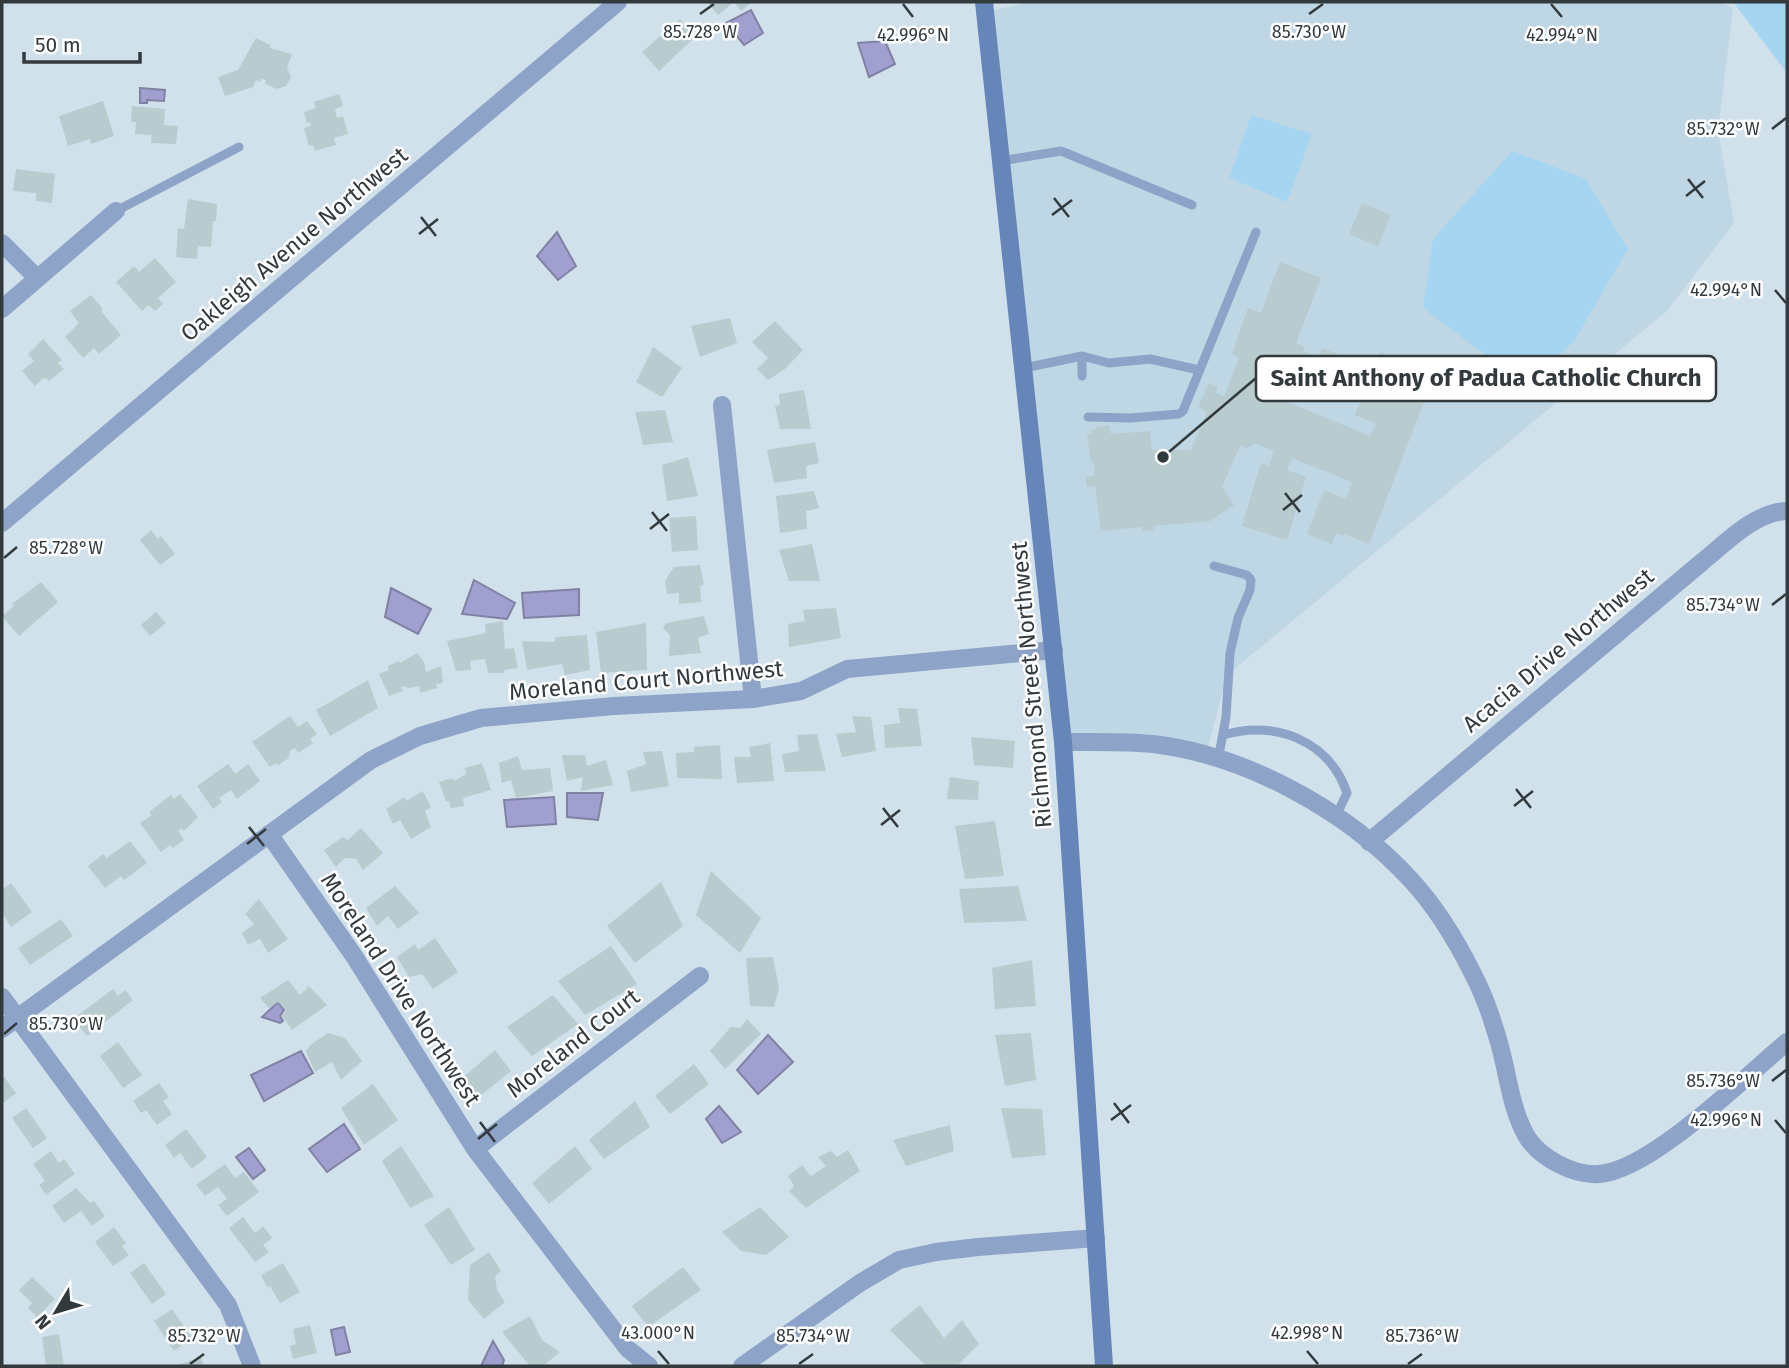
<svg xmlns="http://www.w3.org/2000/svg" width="1789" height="1368" font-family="'Fira Sans',sans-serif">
<rect width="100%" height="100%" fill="#d1e1eb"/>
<path fill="#bfd6e4" d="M1030,2H1722L1733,8L1718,131L1734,223L1667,311L1227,675L1206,755L1063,742L985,12Z"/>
<path fill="#a5d5f1" d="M1733,2H1787V73Z
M1251,115L1312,134L1287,202L1229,178Z
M1512,151L1586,179L1628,249L1574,341L1527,386L1423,308L1433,239Z"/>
<path fill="#a19fcf" stroke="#8081a3" stroke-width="2" d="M751,10L763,33L744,45L726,23Z
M885,41L895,64L869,77L858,43Z
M140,88L165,90L164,101L147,100V103H140Z
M557,232L576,266L558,280L537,256Z
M474,580L515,603L507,619L462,614Z
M391,588L431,609L418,634L385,617Z
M579,589V615L524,618L522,593Z
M567,793H603L598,820L567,817Z
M554,797L556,824L507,827L504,800Z
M278,1002L284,1010L280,1016L283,1021L280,1023L262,1017Z
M768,1035L793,1062L758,1094L737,1070Z
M301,1051L313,1073L264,1101L251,1075Z
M719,1106L741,1132L722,1143L706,1119Z
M344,1124L360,1149L327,1172L309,1149Z
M249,1148L265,1170L253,1179L236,1157Z
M344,1327L350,1352L336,1355L331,1330Z
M493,1341L504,1360L502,1366H481Z"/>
<path fill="#b8cbce" d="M707,2H752L741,11L734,2L718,15Z
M680,19L695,37L659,71L642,52Z
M256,38L270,45V48L292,54L287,67L291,77L286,86L277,89L265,84L266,81L262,78L260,82L256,80L253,87L225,96L218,77L238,70Z
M339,94L343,106L335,109L337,118L343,116L348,134L334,138L336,145L315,151L313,145L309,146L304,128L311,126L310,122L307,123L304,112L316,108L314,102Z
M103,101L114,136L91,144L90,139L68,146L59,116Z
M132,106L165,109L164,125L178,126L176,144L151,143L152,135L135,134L136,122H131Z
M16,169L55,174L52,203L36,201V193L13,191Z
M188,199L217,204L216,221H213L211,247L198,246L197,259L176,257L178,228L184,229Z
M1362,203L1391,215L1378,246L1349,234Z
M155,258L176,282L158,298L163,304L155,311L149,305L142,311L116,282L134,266L139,272Z
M1280,262L1321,278L1296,343L1304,347L1303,351L1318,357L1322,348L1351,359L1334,402L1271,377L1265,393L1370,436L1376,424L1355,415L1380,352L1435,374L1369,544L1344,534L1343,536L1336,533L1332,544L1307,534L1324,490L1346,499L1352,482L1292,458L1287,470L1306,477L1287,540L1242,526L1261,463L1269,466L1274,451L1255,443L1246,449L1242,445L1240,446L1222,487L1234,505L1210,521L1153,526L1154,530L1142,531V527L1101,531L1095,486L1087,487L1085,477L1093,476L1095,472L1094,463H1091L1087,434H1092L1091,430L1096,429V427L1109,425L1111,434L1150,431L1152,450H1191L1207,412L1198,407L1209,383L1218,387L1216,393L1224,397L1239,358L1232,354L1248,308L1261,313Z
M91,295L103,309L101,311L121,335L99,354L94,348L83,358L65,337L79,323L70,311Z
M730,318L737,343L700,357L691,326Z
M775,321L803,350L785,369L768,380L757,369L768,358L752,342Z
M43,339L62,360L58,363L64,369L49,381L46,378L42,379L35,386L22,371L34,361L28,354Z
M653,347L682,368L662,397L636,382Z
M804,390L811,429H780L775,406L780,405L779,394Z
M665,410L673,442L643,445L635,412Z
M815,442L819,463L806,466L807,478L774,483L767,450Z
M688,457L698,496L667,501L662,465Z
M814,491L819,508L806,511L807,529L780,533L776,496Z
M696,516L698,550L672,552L669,518Z
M151,530L158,539L161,536L175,554L160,565L140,540Z
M812,544L820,581H789L779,550Z
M700,565L704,584L700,586L701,602L679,604V593L667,594L665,581L674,567Z
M41,582L58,602L19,636L2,616L14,606L12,604Z
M836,608L841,638L789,647L788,624L805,621L803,610Z
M156,612L166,623L150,636L141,625Z
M704,616L709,634L698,638L701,653L669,656L670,635L663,628L666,623Z
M503,621L505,649L514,648L518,668L504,670V673H488L485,659L470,661L471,670L456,671L447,641L486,633L485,624Z
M646,623L647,670L601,673L596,632Z
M587,635L590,670L565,675L562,664L527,670L522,641L554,642L556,637Z
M417,653L424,662L426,672L441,666L443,683L436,684L437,688L420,693L419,686L409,688L404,686L401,687L403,691L389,696L379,674L389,670L388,666L399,661L400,663Z
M368,680L378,708L330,736L316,710Z
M898,708L917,709L922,746L885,748L884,725L900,723Z
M290,716L298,727L307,721L317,734L310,739L313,743L298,753L295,748L290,751L289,758L278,765L276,763L270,767L252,742Z
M852,716L871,717L876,751L842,757L836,734L856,732Z
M817,734L826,771L785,772L782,754L799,751L797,735Z
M971,737L1015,741L1013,768L974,765Z
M770,743L774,781L737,783L734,757H751L749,747Z
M720,745L722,779L677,778L676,753L694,752V747Z
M662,751L669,786L631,792L627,771L646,764L643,752Z
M562,755H585L587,766L606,760L613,785L581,791L583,777L567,781Z
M518,756L522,770L550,768L553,791L516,798L511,780L502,783L499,763Z
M482,763L491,790L463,798L464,806L451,808L449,801H446L439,782L452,778L454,781L466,774L465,768Z
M228,764L235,774L248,764L260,781L237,799L231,790L219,798L222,802L213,809L197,786Z
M950,777L979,781L978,800L947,799Z
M423,791L431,807L425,811L431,827L411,839L400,820L393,824L386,809L404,797L406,801Z
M180,794L198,817L184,831L182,828L178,831L184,840L173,848L170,845L161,852L140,823L152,815L149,812L171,795L174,799Z
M995,821L1004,876L965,879L955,826Z
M361,828L383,853L363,870L356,859L345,858L336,867L324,850L343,837L348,840Z
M130,841L147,863L124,880L121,876L105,888L88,866L103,854L107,858Z
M711,871L761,918L740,953L696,915Z
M661,882L683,926L635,963L607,926Z
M11,883L32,912L11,927L2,913V890Z
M395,886L419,913L398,929L388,916L377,926L366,908Z
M1018,886L1027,921L964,923L959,889Z
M259,899L288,939L268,953L260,939L248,945L242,933L254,924L245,914Z
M61,919L73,936L30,965L18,948Z
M435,938L458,972L433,989L422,974L409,977L397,957L415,944L418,950Z
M611,946L637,984L585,1015L558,981Z
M773,957L779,988L774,1007L750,1006L746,958Z
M1032,960L1036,1006L995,1009L992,968Z
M288,980L300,995L309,986L327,1005L292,1030L282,1016L286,1011L278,1002L269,1008L260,998Z
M113,989L118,996L125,990L133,1000L87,1036L73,1019Z
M553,995L578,1024L532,1056L507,1027Z
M747,1019L761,1034L725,1069L710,1051L731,1027L740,1028Z
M328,1033L345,1038L362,1061L341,1080L332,1062L315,1072L306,1052L310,1045Z
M1031,1033L1036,1080L1005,1086L995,1035Z
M118,1042L142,1075L123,1088L100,1056Z
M495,1050L511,1071L475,1100L461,1079Z
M694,1064L709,1084L670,1114L655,1096Z
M2,1074L16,1093L2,1104Z
M159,1083L169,1097L163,1101L172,1114L157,1125L146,1110L141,1113L133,1101Z
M373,1084L398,1120L364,1145L341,1108Z
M635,1101L650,1127L604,1159L589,1140Z
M26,1108L47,1138L33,1148L12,1118Z
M1001,1108L1042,1109L1046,1155L1012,1158Z
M950,1125L954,1151L906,1166L893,1140Z
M186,1129L207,1157L192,1169L180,1153L174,1158L165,1145Z
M401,1146L434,1196L410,1208L382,1161Z
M575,1146L592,1169L549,1204L532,1183Z
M848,1150L860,1171L806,1208L789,1191L794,1186L788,1176L802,1165L811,1176L826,1166L818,1157L831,1151L837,1157Z
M51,1151L59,1163L64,1159L75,1174L46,1195L39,1185L45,1181L33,1164Z
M225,1164L235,1178L244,1172L259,1192L227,1216L218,1205L227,1199L218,1187L205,1196L196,1185Z
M76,1188L90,1203L94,1201L105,1216L92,1226L81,1211L64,1223L52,1206Z
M449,1207L475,1250L451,1265L424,1225Z
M760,1207L789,1237L766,1255L741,1251L722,1232Z
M243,1217L255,1233L263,1226L272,1238L263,1245L269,1252L255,1262L229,1228Z
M114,1227L126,1243L122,1246L129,1255L113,1266L95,1242Z
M489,1252L501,1271L495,1276L497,1290L505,1302L484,1319L468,1300L470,1265Z
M144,1263L166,1294L152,1304L130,1273Z
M283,1263L300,1292L280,1303L270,1286L267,1287L261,1275Z
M683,1267L701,1290L648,1327L632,1306Z
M32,1277L55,1299L37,1317L28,1308L32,1303L19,1290Z
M920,1305L944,1338L962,1320L979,1344L957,1366H926L890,1330Z
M172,1309L192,1338L174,1351L154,1321Z
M530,1316L542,1340L560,1352L543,1366H530L502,1332Z
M310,1325L317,1353L293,1359L290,1346L296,1344L293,1329Z
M59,1334L64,1366H46L42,1337Z
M201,1357L204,1366H174Z"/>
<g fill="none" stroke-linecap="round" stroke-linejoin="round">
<path stroke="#8da3c7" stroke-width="9" d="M1001,161L1061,151L1192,205
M116,211L239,147
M1082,356L1109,363L1150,359L1199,370
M1024,368L1082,356V376
M1088,417L1131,418L1179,414L1183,411L1256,232
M1214,566L1247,575L1251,580L1250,590L1238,618L1230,653L1226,717L1218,760
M1223,735C1275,720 1329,740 1347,793L1336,816"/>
<path stroke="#8da3c7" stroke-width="18" d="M2,243L37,278
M2,309L116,211
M722,405L753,699
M2,523L618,2
M1063,742C1093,742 1124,741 1153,744C1246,755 1348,811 1411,880C1435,906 1456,940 1472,972C1482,991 1491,1015 1497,1036C1508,1069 1509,1106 1527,1137C1540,1158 1574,1176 1599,1174C1650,1171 1746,1076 1787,1042
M269,834L354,956L475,1149L628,1349L649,1366
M1369,842L1702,562C1727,542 1755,512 1787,511
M2,997L228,1305L252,1366
M2,1029L371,760L420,736L481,718L614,706L753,699L801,691L847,669L1054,650
M475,1149L700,976
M742,1366L860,1283L899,1260L936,1252L978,1247L1096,1238"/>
<path stroke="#6685b9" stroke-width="18" d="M984,2L1063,742L1104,1366"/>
</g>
<path fill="none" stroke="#333a3d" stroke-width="2.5" d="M903,4L913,17M1551,4L1562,17M700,14L714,4M1309,14L1323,4M1772,129L1786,118M1688,179L1703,198M1686,196L1705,181M1054,198L1069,217M1052,215L1072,200M421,217L436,236M419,234L438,219M1775,290L1786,303M1285,493L1300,512M1283,510L1302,495M652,512L667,531M650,529L669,514M4,558L17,547M1772,605L1786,594M1516,789L1531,808M1514,806L1533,791M883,808L898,827M881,825L900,810M249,827L264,846M247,844L266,829M4,1034L17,1023M1772,1081L1786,1070M1114,1103L1129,1123M1111,1120L1131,1105M1775,1120L1786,1133M480,1122L495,1142M478,1139L497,1124M658,1351L669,1364M1307,1351L1318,1364M190,1364L204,1354M799,1364L813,1354M1408,1364L1422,1354"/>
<g text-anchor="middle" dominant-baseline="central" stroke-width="5" stroke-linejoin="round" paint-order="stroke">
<g font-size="23" fill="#333a3d" stroke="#fff">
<text transform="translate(294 244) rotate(-40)">Oakleigh Avenue Northwest</text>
<text transform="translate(1558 650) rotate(-40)">Acacia Drive Northwest</text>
<text transform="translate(646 680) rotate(-5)">Moreland Court Northwest</text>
<text transform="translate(1031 685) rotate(-95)">Richmond Street Northwest</text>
<text transform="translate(401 989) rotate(57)">Moreland Drive Northwest</text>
<text transform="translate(573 1043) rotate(-38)">Moreland Court</text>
</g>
</g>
<g font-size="18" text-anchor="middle" fill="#333a3d" stroke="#fff" stroke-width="5" stroke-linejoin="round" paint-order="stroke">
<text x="700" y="38">85.728°W</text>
<text x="1309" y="38">85.730°W</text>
<text x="913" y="41">42.996°N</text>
<text x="1562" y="41">42.994°N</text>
<text x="1723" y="135">85.732°W</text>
<text x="1726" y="296">42.994°N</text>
<text x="66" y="554">85.728°W</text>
<text x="1723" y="611">85.734°W</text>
<text x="66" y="1030">85.730°W</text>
<text x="1723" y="1087">85.736°W</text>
<text x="1726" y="1126">42.996°N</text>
<text x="658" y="1339">43.000°N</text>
<text x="1307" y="1339">42.998°N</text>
<text x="204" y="1342">85.732°W</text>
<text x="813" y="1342">85.734°W</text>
<text x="1422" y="1342">85.736°W</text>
</g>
<path fill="none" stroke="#333a3d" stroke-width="2.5" d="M1163 457L1256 378"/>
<circle fill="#333a3d" stroke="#fff" stroke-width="2.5" cx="1163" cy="457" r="7"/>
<rect fill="#fff" stroke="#333a3d" stroke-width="2.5" x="1256" y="356" width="460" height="45" rx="7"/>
<g font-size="24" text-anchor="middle" font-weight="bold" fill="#333a3d">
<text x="1486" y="386">Saint Anthony of Padua Catholic Church</text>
</g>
<rect width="1789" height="1368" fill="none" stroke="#333a3d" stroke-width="7"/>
<g transform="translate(56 1312) rotate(232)" stroke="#ffffff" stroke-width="5" paint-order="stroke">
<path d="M0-5L12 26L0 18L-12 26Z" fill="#333a3d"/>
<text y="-10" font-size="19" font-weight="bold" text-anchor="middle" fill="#333a3d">N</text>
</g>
<path d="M24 52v10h116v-10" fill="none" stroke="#333a3d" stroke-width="3.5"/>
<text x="35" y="52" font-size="21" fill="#333a3d" stroke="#ffffff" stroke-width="5" paint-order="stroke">50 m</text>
</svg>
